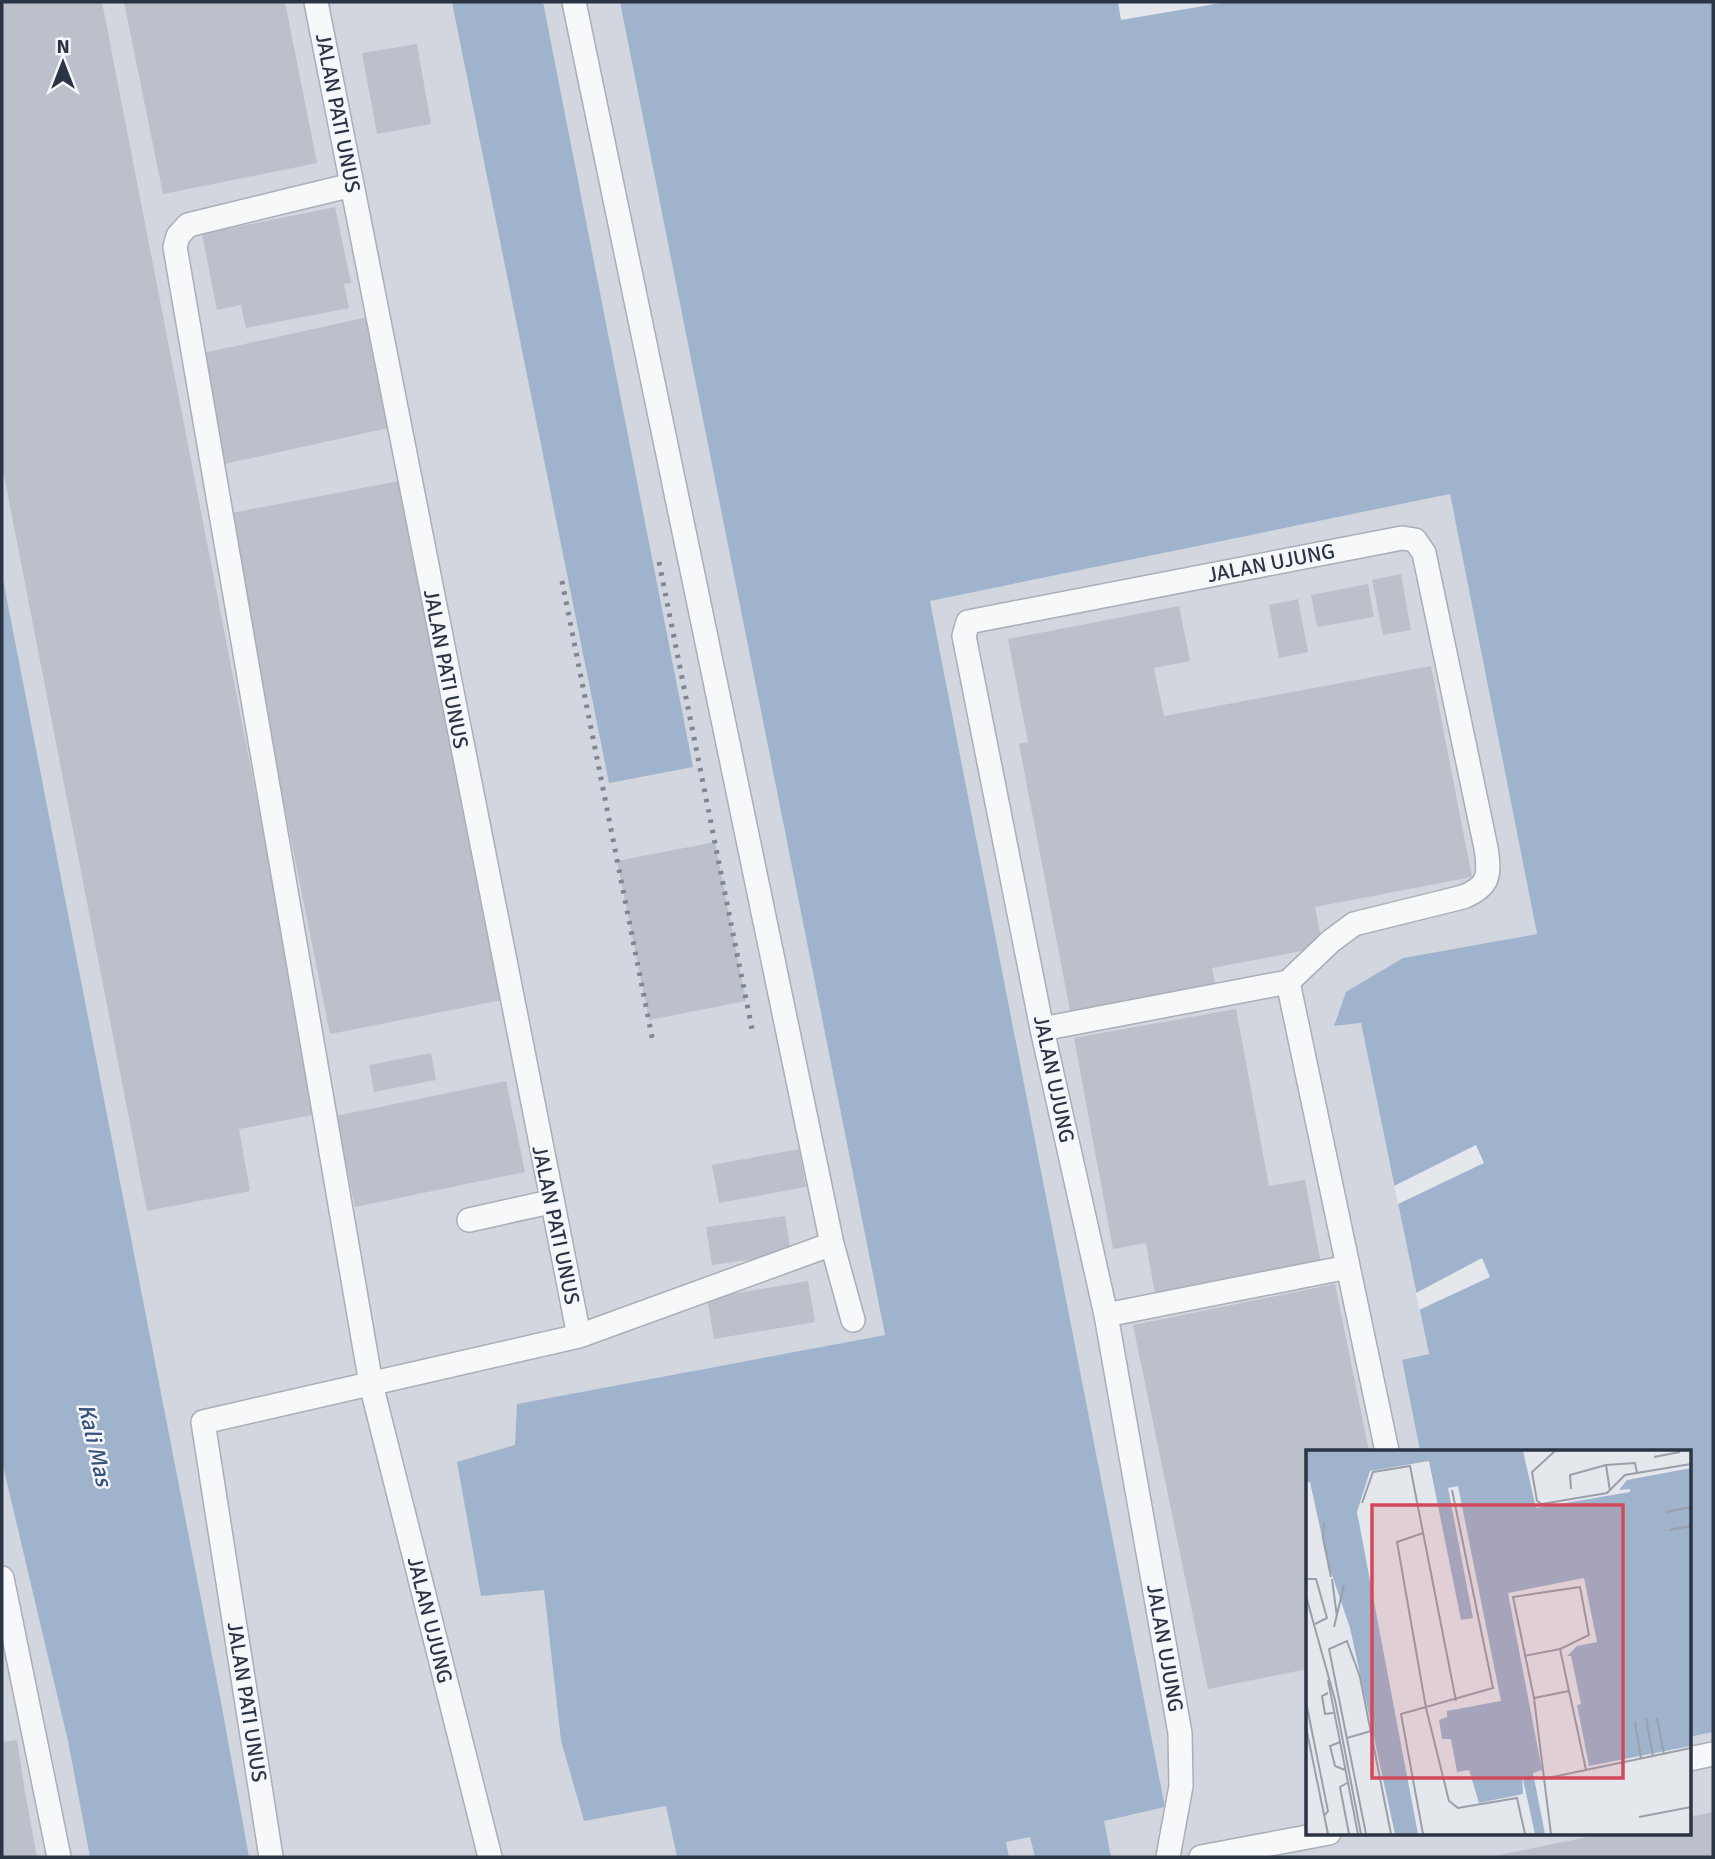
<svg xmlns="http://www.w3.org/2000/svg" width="1715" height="1859" font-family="Signika,sans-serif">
<rect width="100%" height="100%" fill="#e4e7ec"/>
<path fill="#d2d6de" d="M2,2H620L885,1335L517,1404L516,1445L544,1589L561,1741L584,1821L666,1806L677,1857H249L2,574Z
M1450,494L1537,934L1403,958L1335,1026L1361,1023L1429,1355L1402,1361L1420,1451H1307V1833H1689V1737L1713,1732V1857H1009L1006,1842L1165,1807L930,601Z
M2,1462L69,1741L90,1857H2Z"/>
<path fill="#9fb4cc" d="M452,2H543L693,767L609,783Z
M620,2H1118L1121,20L1227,2H1713V1732L1689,1737V1451H1420L1402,1360L1429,1354L1361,1023L1334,1026L1346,992L1403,958L1537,934L1450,494L930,601L1165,1807L1104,1821L1111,1857H1035L1030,1837L1006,1842L1009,1857H677L666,1806L584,1821L561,1741L544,1590L481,1596L457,1462L515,1445L517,1404L885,1335Z
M2,574L221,1702L249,1857H90L68,1741L2,1462Z"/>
<path fill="#e4e7ec" d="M1476,1145L1484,1163L1398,1204L1394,1186Z
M1482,1258L1490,1277L1419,1310L1416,1293Z"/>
<path fill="#bbc0ca" d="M2,2H102L318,1114L239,1129L250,1191L147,1211L2,465Z
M124,2H285L317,163L163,194Z
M417,44L431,124L377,134L362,53Z
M335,207L351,283L344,284L349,308L246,328L241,305L217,310L202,234Z
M368,317L393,427L224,464L199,354Z
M399,481L502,1000L330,1034L226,514Z
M1401,574L1411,630L1383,635L1372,580Z
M1368,584L1374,617L1317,627L1311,595Z
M1298,599L1308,652L1279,658L1269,605Z
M1179,606L1190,661L1154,668L1164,716L1431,666L1472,877L1315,907L1323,947L1212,968L1216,988L1071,1016L1019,744L1028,742L1008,639Z
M715,842L746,1001L649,1020L617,861Z
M1236,1009L1269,1186L1305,1180L1321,1264L1155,1294L1146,1243L1113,1249L1074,1038Z
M431,1053L436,1080L374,1092L369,1065Z
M506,1081L525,1172L355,1207L336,1116Z
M799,1149L806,1187L719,1203L712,1165Z
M785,1216L791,1254L712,1265L706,1227Z
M808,1281L815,1322L714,1339L707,1298Z
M1335,1284L1369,1451H1307V1669L1208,1689L1133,1325Z
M17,1740L26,1798L37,1857H2V1742Z
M1713,1812V1857H1489L1607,1833H1689V1817Z"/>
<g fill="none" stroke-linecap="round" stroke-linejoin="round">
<defs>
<path id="minor" d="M316,2L579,1336
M352,185L188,225L178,236L175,247L371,1384L490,1857
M1042,1029L1288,982
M469,1220L550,1202
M832,1244L853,1320
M1348,1267L1106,1315L1042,1029L964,636L968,622L1402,538L1415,540L1424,553L1486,848C1490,875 1490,886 1463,897L1354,924L1331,941L1288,982L1387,1451
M1106,1315L1180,1733L1181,1786L1168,1857
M2,1578L59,1857
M1689,1759L1713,1754
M271,1857L203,1422L579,1336L832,1244L574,2
M1201,1857L1329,1833"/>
</defs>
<use href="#minor" stroke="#a9aeb7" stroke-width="26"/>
<use href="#minor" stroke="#f7f8fa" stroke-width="23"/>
<path stroke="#7d8696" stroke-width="5" stroke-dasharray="3.5 7" stroke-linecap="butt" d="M659,562L752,1029
M562,581L653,1042"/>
</g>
<g text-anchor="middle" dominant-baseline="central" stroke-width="5" stroke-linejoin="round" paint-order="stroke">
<g font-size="21" fill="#2b3445" stroke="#f4f6f9">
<text transform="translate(338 113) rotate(79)">JALAN PATI UNUS</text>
<text transform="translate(1271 563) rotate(-11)">JALAN UJUNG</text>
<text transform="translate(446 669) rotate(79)">JALAN PATI UNUS</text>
<text transform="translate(1054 1079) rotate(78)">JALAN UJUNG</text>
<text transform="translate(556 1225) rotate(78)">JALAN PATI UNUS</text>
<text transform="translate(430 1620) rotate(76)">JALAN UJUNG</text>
<text transform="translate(1165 1648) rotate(80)">JALAN UJUNG</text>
<text transform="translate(247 1702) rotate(81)">JALAN PATI UNUS</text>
</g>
<g font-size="23" font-style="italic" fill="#34527a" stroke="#f4f6f9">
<text transform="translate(95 1445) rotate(77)">Kali Mas</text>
</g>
</g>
<g transform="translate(1306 1450)">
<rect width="385" height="385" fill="#e4e7ec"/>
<path d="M0,1H217L230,58L324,42V39L313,40L321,30L385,18V296L283,316L271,255L275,254L265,206H261L271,196L291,192L278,128L202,143L236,320L227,323L239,384H229L216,325L217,344L173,353L163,320L151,322L145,289H136L133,270L141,267V261L195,251L152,36L142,38L167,168L155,170L123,11L64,21L51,62L112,384H89L44,178L21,110L4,32L0,33Z" fill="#9fb4cc"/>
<path fill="none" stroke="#9fb4cc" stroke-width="3.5" d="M15,1L43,122L38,134M19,1L42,111M23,1L42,108V128M26,1L44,111M30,1L42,87M32,1L39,63M35,1L44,85M39,1L36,19L48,109M42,1L39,19L48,123M44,16L51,115M43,86L46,112M27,101L31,72M39,134L50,122L51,108L41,18L49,1"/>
<path fill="none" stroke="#9a9fa9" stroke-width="2" d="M249,1L226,22L231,51L236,54L301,43L319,25L385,14M348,7L374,2M300,15L304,41M265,39L264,25L300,15L329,13L331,23M56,53L67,22L104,16L150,251M360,62L385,57M18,73L17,88L25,127M363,80L385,76M117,83L91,92L120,258L143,351L152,358L211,348L219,384M0,129H10L21,168L9,174M26,129L31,167M0,146L29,250L55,384M28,177L38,135M218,206L254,199M22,230L52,384M263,241L228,248L207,147L274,137L283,185L254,199L280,320M22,243L16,246L19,264L27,263M228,248L245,384M0,252L22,361L18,366M340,268L347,306M351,268L358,304M329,272L335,309M0,277L22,384M41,288L65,281M34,292L24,296L29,316L39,320M237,329L385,298M43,332L34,337L43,384M333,367L385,357M60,384L23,199L41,191L54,227L85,384M117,384L95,264L187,238L146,40"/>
<path fill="#d1495b" fill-opacity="0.15" stroke="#d1495b" stroke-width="3.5" d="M66,55H317V328H66Z"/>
<rect width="385" height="385" fill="none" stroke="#2b3445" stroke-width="3.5"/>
</g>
<rect width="1715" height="1859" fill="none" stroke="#2b3445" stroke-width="7"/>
<g transform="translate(63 63)" stroke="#f4f6f9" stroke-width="5" paint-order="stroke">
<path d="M0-5L12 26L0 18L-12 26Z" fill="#2b3445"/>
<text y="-10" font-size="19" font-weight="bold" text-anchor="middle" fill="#2b3445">N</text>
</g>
</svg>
